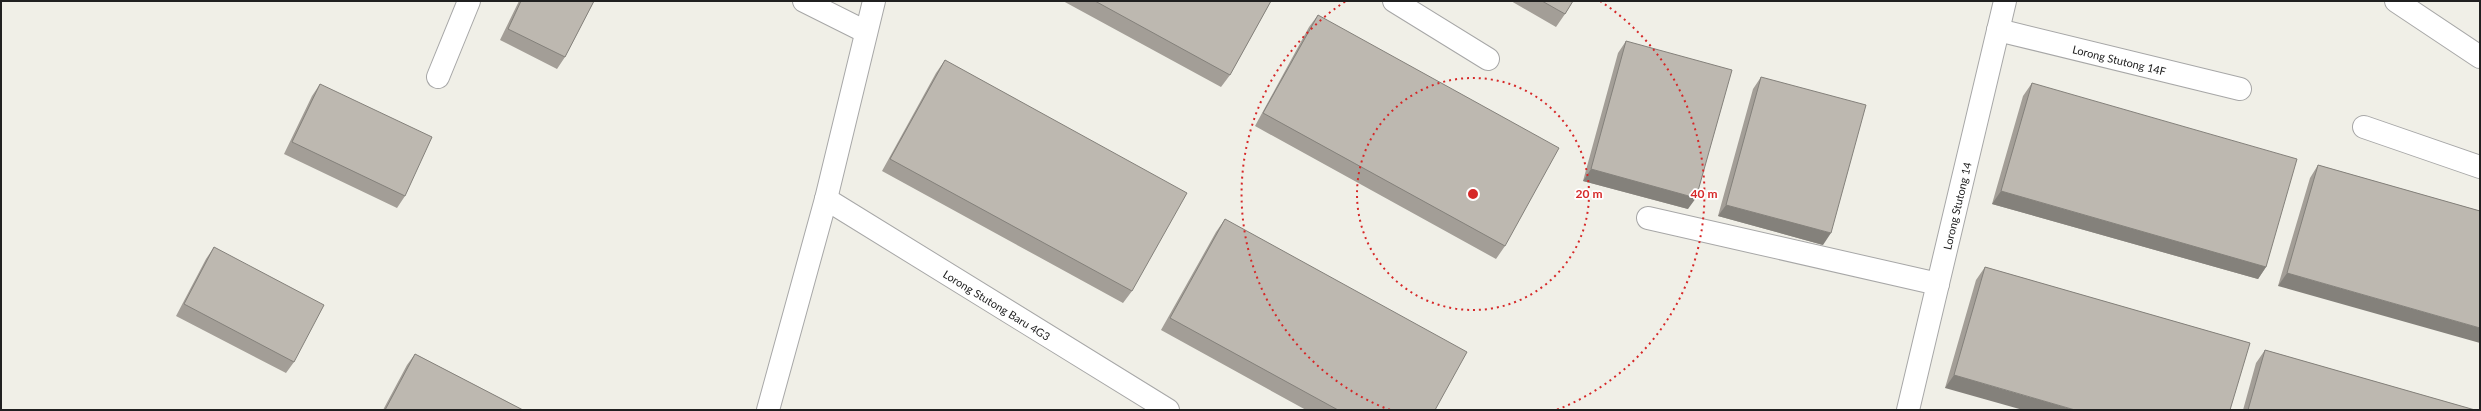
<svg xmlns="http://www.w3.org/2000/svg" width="2481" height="411" font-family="Lato,sans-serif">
<rect width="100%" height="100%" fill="#f0efe7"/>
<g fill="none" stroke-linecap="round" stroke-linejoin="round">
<defs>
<g id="minor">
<path d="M804,1L866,32"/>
<path d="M1394,1L1488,59"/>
<path d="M2396,1L2480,57"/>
<path id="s1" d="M1998,30L2240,89"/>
<path d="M438,77L469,1"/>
<path d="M2364,127L2480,167"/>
<path id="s2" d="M826,199L1168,410"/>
<path d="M1648,218L1938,284"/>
<path d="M768,410L826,199L874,1"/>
<path id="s3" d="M1908,410L2005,1"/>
</g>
</defs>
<use href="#minor" stroke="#a7a7a7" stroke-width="24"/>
<use href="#minor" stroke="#fff" stroke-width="22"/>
</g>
<path fill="#a39e97" d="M519,1H594L565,57L557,69L500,40Z
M1063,1H1271L1230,75L1221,87Z
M1511,1H1573L1565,14L1556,27Z
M1318,15L1505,246L1496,259L1255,126L1309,27Z
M1626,41L1688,209L1583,181L1618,53Z
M945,60L1132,291L1123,303L882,171L936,73Z
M1761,77L1823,245L1718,216L1753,89Z
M2032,83L2266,267L2258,279L1992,204L2023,96Z
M320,84L405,196L397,208L284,154L312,96Z
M2318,165L2480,211L2278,286L2310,178Z
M1225,219L1435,410H1306L1161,330L1216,232Z
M214,247L294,362L286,373L176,316L206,259Z
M1985,267L2250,343L1945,388L1976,280Z
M2265,350L2475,410H2243L2256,363Z
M415,354L523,410H383L407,365Z"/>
<path fill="#84817b" d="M1591,169L1696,198L1688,209L1583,181Z
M2001,191L2266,267L2258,279L1992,204Z
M1726,205L1831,233L1823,245L1718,216Z
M2287,273L2480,328V343L2278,286Z
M1954,375L2075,410H2023L1945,388Z"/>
<path fill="#bdb8b0" stroke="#84817b" d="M521,1H594L565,57L508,29Z
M1095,1H1271L1230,75Z
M1542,1H1573L1565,14Z
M1318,15L1559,148L1505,246L1263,113Z
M1626,41L1732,70L1696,198L1591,169Z
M945,60L1187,193L1132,291L890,159Z
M1761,77L1866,105L1831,233L1726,205Z
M2032,83L2297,159L2266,267L2001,191Z
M320,84L432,137L405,196L292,142Z
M2318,165L2480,211V328L2287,273Z
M1225,219L1467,352L1435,410H1338L1170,318Z
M214,247L324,305L294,362L184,304Z
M1985,267L2250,343L2230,410H2075L1954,375Z
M2265,350L2475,410H2248Z
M415,354L523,410H385Z"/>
<g fill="none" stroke="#d62828" stroke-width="2" stroke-dasharray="2 4">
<circle cx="1473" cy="194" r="116"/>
<path d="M1390 410A231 231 0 0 1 1346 1M1600 1A231 231 0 0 1 1556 410"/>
</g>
<g text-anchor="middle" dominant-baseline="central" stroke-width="3.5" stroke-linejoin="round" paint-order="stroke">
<g font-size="11" fill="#202020" stroke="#fff">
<text stroke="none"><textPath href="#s1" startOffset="125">Lorong Stutong 14F</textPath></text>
<text stroke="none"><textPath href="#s3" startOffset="210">Lorong Stutong 14</textPath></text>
<text stroke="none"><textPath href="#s2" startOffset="201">Lorong Stutong Baru 4G3</textPath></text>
</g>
</g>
<circle cx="1473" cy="194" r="6" fill="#d62828" stroke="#fff" stroke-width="2"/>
<g font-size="12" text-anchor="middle" font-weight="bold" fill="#d62828" stroke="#fff" stroke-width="3.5" stroke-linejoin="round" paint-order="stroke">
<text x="1589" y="198">20 m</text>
<text x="1704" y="198">40 m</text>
</g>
<rect width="2481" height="411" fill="none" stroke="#202020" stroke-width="4"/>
</svg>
